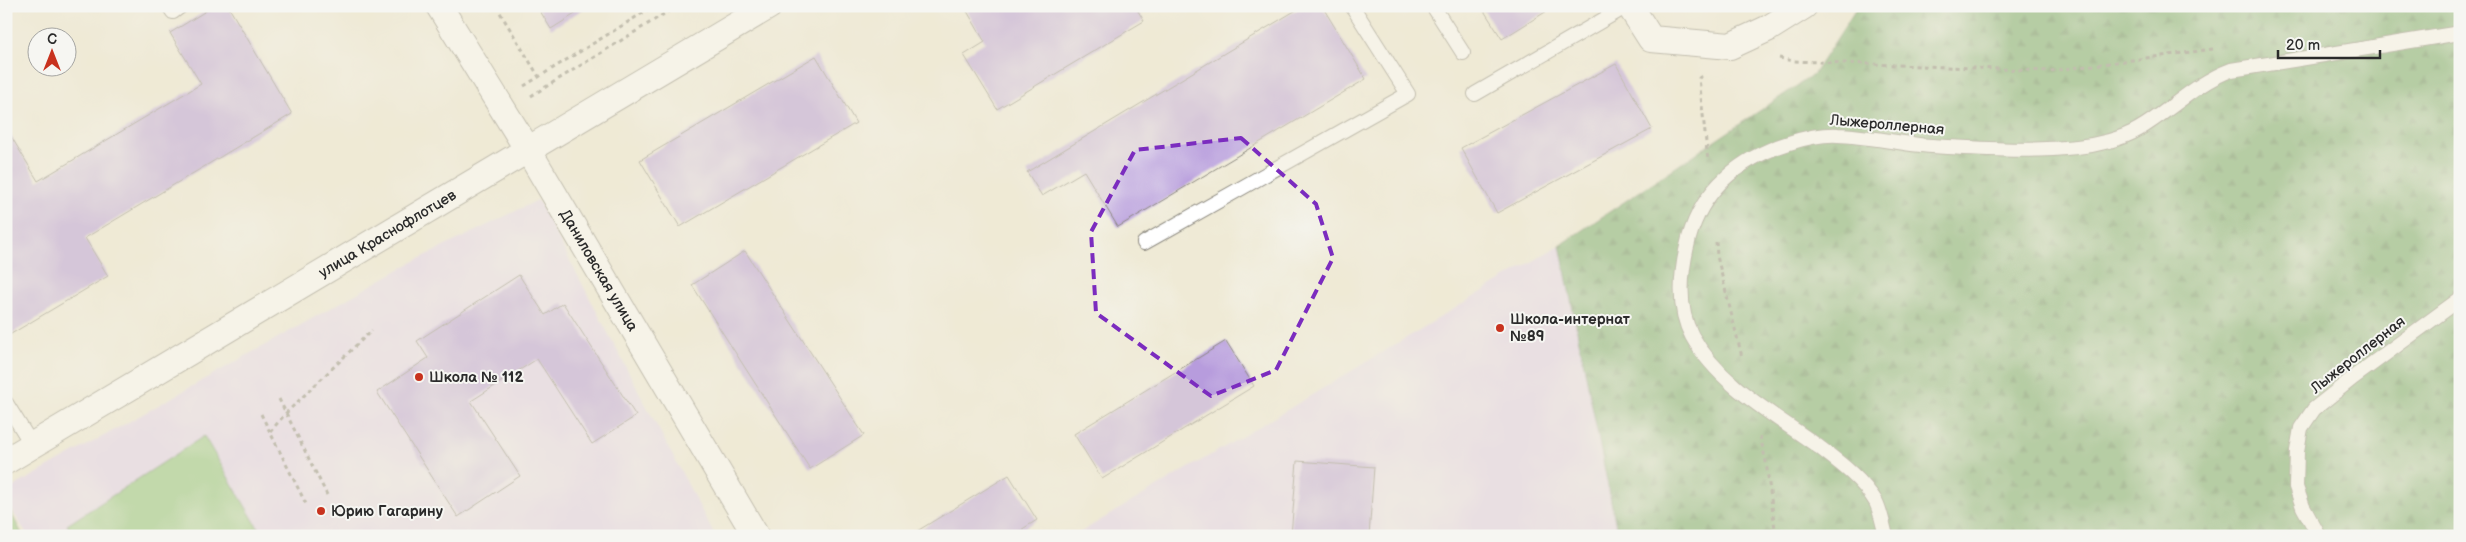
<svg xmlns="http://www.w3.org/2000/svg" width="2466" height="542" font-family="'Balsamiq Sans',sans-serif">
<defs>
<pattern id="forest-firs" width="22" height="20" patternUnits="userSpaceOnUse" patternTransform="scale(1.25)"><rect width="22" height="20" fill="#72aa69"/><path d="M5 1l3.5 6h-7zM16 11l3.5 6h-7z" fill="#5e8b57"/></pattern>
</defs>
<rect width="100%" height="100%" fill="#f6f6f2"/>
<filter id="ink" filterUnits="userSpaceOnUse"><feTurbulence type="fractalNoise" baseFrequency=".02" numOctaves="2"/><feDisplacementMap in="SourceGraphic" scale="10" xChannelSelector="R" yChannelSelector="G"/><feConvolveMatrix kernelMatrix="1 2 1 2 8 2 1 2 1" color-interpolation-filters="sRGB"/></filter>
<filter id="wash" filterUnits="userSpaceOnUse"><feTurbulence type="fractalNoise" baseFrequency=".0096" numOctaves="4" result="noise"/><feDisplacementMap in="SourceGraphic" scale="20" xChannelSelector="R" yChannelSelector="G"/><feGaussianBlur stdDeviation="1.12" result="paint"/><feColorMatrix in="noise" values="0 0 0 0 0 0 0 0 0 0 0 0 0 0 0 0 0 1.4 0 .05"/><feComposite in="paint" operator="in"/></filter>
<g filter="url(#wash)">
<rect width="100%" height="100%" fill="#efead6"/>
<path fill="#e3d3f2" d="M538,200L715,536H28L6,501V491L409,264Z
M1560,245L1618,536H1074L1287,410Z"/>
<path fill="url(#forest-firs)" stroke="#4e6a4a" d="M1858,6H2460V536H1618L1560,245L1813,75Z"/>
<path fill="#8dc579" stroke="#5c7852" d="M204,436L263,536H74L67,525Z
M6,503L23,536H6Z"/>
<g id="blocks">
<path fill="#b79cdd" d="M214,6H228L292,114L85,238L108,276L6,337V128L38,181L201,84L170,33Z
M537,6H588L551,29Z
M964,6H1135L1144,21L997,109L964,55L985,42Z
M1303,6H1322L1366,79L1118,227L1084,171L1042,196L1027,172Z
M1481,6H1555L1502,39Z
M816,56L856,123L680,227L640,160Z
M1616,64L1652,129L1497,213L1461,148Z
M745,251L864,435L810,469L692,285Z
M519,275L545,315L563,303L636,416L592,444L537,359L471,401L520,476L458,517L377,392L428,358L417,341Z
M1226,341L1254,386L1102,479L1074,434Z
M1297,461L1374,467L1369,536H1291Z
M1009,475L1037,520L1011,536H909Z"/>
</g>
</g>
<g filter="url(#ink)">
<use href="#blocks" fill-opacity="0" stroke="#8d8a80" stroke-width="1"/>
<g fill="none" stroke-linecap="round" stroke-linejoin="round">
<defs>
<path id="service" d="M169,6L173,12L181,6
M1433,6L1463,53
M1475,94L1627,6
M1144,243L1408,94L1352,6
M6,403L32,445
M1886,536C1883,525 1881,512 1876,502C1862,479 1840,463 1819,447C1775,415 1719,385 1692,336C1676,307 1681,269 1689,238C1703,188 1741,158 1789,143C1805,138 1821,134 1838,135C1869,136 1900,144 1932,146C1978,149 2031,152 2077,147C2097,145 2122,139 2139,129C2171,110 2196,83 2231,70L2460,33
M2319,536L2303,507L2296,487L2297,451L2301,428L2314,409L2354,377L2460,299"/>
<g id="minor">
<path id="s1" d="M439,6L528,150L756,536"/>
<path d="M1630,6L1651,39L1730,46L1769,28L1804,6"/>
<path id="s2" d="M6,461L769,6"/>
</g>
</defs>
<use href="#service" stroke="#8d8a80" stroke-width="16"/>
<use href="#minor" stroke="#8d8a80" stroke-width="28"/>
<path stroke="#8d8a80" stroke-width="3" stroke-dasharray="4 4" stroke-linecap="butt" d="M496,6L539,77
M1779,58L1793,61L2050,71L2213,49
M1702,76L1699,78L1708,161
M524,86L654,6
M531,96L677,6
M1716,242L1717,256L1742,357
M279,399L327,495
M261,414L307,506
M270,432L286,413L372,330
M1760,436L1766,462L1776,536"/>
<use href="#service" stroke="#fff" stroke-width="14"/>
<use href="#minor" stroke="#fff" stroke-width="26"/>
</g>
</g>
<path d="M0 0H2466V542H0ZM1241,138L1316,204L1333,258L1276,370L1211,396L1096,313L1091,232L1135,150Z" fill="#efead6" fill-opacity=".55" fill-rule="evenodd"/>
<path fill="none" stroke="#7b2cbf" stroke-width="4" stroke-dasharray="10 6" stroke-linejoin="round" d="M1241,138L1316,204L1333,258L1276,370L1211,396L1096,313L1091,232L1135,150Z"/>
<g fill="#c8321e" stroke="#f6f6f2" stroke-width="2">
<circle cx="1500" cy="328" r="5"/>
<circle cx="419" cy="377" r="5"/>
<circle cx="321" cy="511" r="5"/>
</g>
<g text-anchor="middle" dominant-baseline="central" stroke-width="4" stroke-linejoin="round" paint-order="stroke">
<g font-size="15" fill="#2b2b2b" stroke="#f6f6f2">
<text transform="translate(1887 125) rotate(5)">Лыжероллерная</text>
<text stroke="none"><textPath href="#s2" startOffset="444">улица Краснофлотцев</textPath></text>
<text stroke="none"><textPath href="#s1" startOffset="309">Даниловская улица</textPath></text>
<text transform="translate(2358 355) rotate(-38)">Лыжероллерная</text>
</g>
<g font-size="15" font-weight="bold" fill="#2b2b2b" stroke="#f6f6f2" text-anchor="start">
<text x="1510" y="319">Школа-интернат<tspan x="1510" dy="17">№89</tspan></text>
<text x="429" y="377">Школа № 112</text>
<text x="331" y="511">Юрию Гагарину</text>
</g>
</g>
<rect width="2466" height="542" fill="none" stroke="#f6f6f2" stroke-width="25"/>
<g transform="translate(52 52)"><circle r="24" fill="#f6f6f2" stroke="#a5a5a2"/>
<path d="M0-4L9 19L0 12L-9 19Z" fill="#c8321e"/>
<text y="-8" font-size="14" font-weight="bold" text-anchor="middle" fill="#2b2b2b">С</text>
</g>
<path d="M2278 50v8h102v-8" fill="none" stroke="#2b2b2b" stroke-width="2.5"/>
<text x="2286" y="50" font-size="15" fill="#2b2b2b" stroke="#f6f6f2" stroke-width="4" paint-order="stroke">20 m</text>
</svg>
